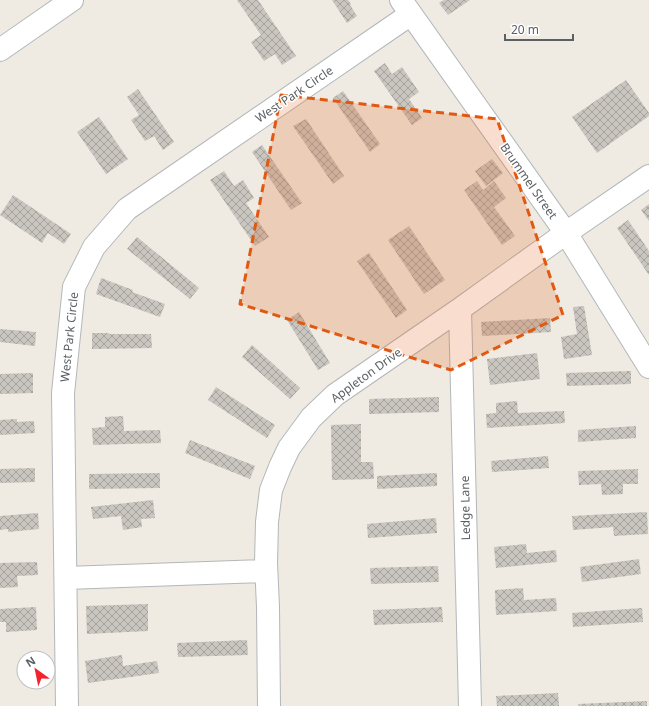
<svg xmlns="http://www.w3.org/2000/svg" width="649" height="706" font-family="'Noto Sans',sans-serif">
<defs>
<pattern id="building-cross-hatch" width="8" height="8" patternUnits="userSpaceOnUse"><rect width="8" height="8" fill="#c9c5bf"/><path d="M0 0l8 8M0 8l8-8" fill="none" stroke="#a6a39f"/></pattern>
</defs>
<rect width="100%" height="100%" fill="#efeae2"/>
<path fill="url(#building-cross-hatch)" d="M237,0H258L296,56L282,65L275,54L264,61L251,42L261,35Z
M332,0H348L351,4L350,5L357,16L347,23Z
M444,0H470L448,15L439,3Z
M385,63L392,74L402,67L419,92L409,99L422,118L412,125L374,71Z
M626,80L649,113V116L597,153L572,117Z
M138,89L174,142L163,150L154,136L145,141L131,120L139,115L127,97Z
M343,91L380,144L370,152L333,98Z
M99,117L128,159L106,174L77,132Z
M306,119L344,176L333,184L293,126Z
M262,145L302,203L291,210L252,152Z
M492,159L503,173L486,186L475,171Z
M224,171L234,186L243,180L254,198L246,203L269,237L255,246L210,180Z
M477,181L483,190L494,181L506,198L494,207L515,236L502,245L464,190Z
M13,195L71,234L64,244L48,233L42,243L0,215Z
M649,204V221L641,210Z
M628,220L649,251V275L617,228Z
M409,226L445,280L424,294L388,240Z
M137,237L199,288L190,299L127,249Z
M369,253L407,310L396,318L357,261Z
M101,278L133,290L132,292L165,304L160,317L96,294Z
M584,306L592,355L564,359L561,337L577,334L573,307Z
M299,312L330,363L318,370L287,320Z
M550,318L551,332L482,336L481,322Z
M0,329L36,332L35,346L0,342Z
M92,333H109V334H151L152,348L92,349Z
M252,345L300,388L290,399L242,357Z
M537,353L540,379L490,385L487,359Z
M631,371V384L567,386L566,373Z
M33,373V393L0,394V374Z
M216,387L275,425L267,438L208,400Z
M439,397V412L369,414V399Z
M517,401L518,413L564,411L565,423L487,428L486,414L496,413V403Z
M123,416L124,431L160,430L161,443L93,445L92,428L105,427V417Z
M17,419V422L34,421L35,433L0,435V420Z
M361,424V462H373L374,479L332,480L331,425Z
M636,426V438L578,442V430Z
M190,440L255,466L250,479L185,453Z
M548,456L549,468L492,472L491,461Z
M35,468V482L0,483V469Z
M638,469V484H623V494L602,495L601,484L579,485L578,471Z
M160,473V488L89,489V474Z
M437,473V486L377,489V476Z
M153,500L155,518L141,519L142,527L123,530L121,516L93,519L91,507Z
M647,512L648,534L614,536L613,527L573,530L572,516Z
M38,513L39,529L8,532V529L0,530V516Z
M436,518L437,533L368,538L367,524Z
M526,544L527,553L556,550L557,562L496,568L494,547Z
M639,559L641,574L582,582L580,567Z
M37,562L38,575L17,576L18,587L0,588V563Z
M438,566L439,582L371,584L370,568Z
M523,588L524,600L556,598L557,611L496,615L495,590Z
M148,604V631L87,634L86,606Z
M36,607L37,630L6,632V622H0V609Z
M442,607L443,622L374,625L373,610Z
M642,608L643,622L573,627L572,613Z
M247,640L248,655L178,657L177,643Z
M122,655L123,666L157,661L159,673L88,683L85,661Z
M558,693L559,706H497L496,696Z
M647,701V706H578V704Z"/>
<g fill="none" stroke-linecap="round" stroke-linejoin="round">
<defs>
<path id="minor" d="M401,0L566,233L649,367
M0,50L72,0
M460,309L470,706
M66,578L266,571
M67,706L63,393L74,287L94,247L127,209L411,14
M269,706L268,607L266,563L267,522L271,490L280,467L289,448L311,418L335,395L460,309L566,233L649,176"/>
</defs>
<use href="#minor" stroke="#b3b7bb" stroke-width="24"/>
<use href="#minor" stroke="#fff" stroke-width="22"/>
</g>
<path fill="#e15910" fill-opacity="0.2" stroke="#e15910" stroke-width="3" stroke-dasharray="8 5" stroke-linejoin="round" d="M281,95L497,119L563,315L451,370L240,304Z"/>
<g text-anchor="middle" dominant-baseline="central" stroke-width="3" stroke-linejoin="round" paint-order="stroke">
<g font-size="12" fill="#5b6064" stroke="#fff">
<text transform="translate(294 94) rotate(-34)">West Park Circle</text>
<text transform="translate(529 181) rotate(55)">Brummel Street</text>
<text transform="translate(69 337) rotate(-84)">West Park Circle</text>
<text transform="translate(366 375) rotate(-36)">Appleton Drive</text>
<text transform="translate(465 508) rotate(-91)">Ledge Lane</text>
</g>
</g>
<g transform="translate(36 670) rotate(327)"><circle r="19" fill="#ffffff" stroke="#bdbfc1"/>
<path d="M0-3L7 15L0 10L-7 15Z" fill="#f4222c"/>
<text y="-6" font-size="11" font-weight="bold" text-anchor="middle" fill="#5b6064">N</text>
</g>
<path d="M505 34v6h68v-6" fill="none" stroke="#5b6064" stroke-width="2"/>
<text x="511" y="34" font-size="12" fill="#5b6064" stroke="#ffffff" stroke-width="3" paint-order="stroke">20 m</text>
</svg>
